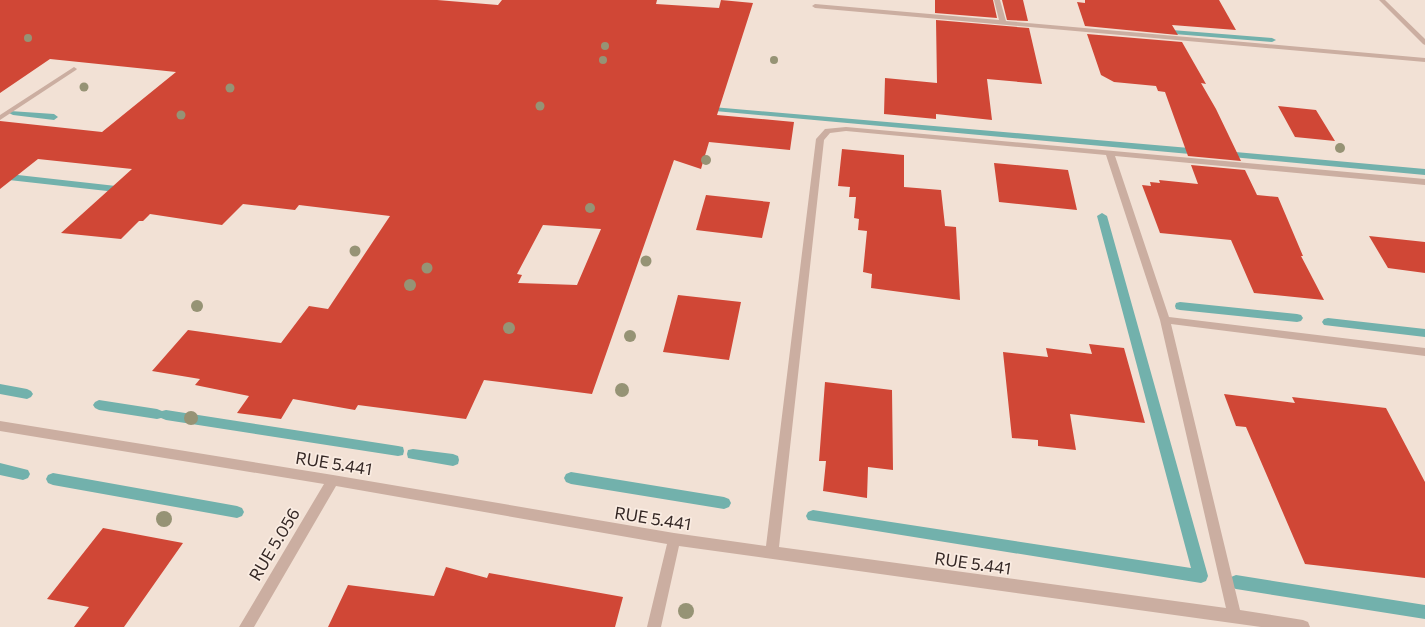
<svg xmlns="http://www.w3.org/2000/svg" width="1425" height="627" font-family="Commissioner,sans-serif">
<rect width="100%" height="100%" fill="#f2e1d5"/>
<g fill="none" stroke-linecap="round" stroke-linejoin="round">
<path fill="#72b1ac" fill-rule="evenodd" d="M1159,29L1272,38L1276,40L1272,42L1162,33H1159Z
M701,106L1201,149L1205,152L1201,155L704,110L700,108Z
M10,111L54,114L58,117L54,120L13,115L9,113Z
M1224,151L1425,169V175L1221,156L1220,154L1221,152Z
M0,173L125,187L130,190L125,193L0,179Z
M1102,213L1107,216L1208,576L1206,581L1201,583L808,520L806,516L808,512L813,510L1191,568L1097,216Z
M1180,302L1297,314L1301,315L1303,318L1301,321L1297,322L1180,310L1176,309L1175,306L1176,303Z
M1328,318L1425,329V337L1324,325L1322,322L1324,319Z
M0,384L27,389L31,391L33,394L31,397L27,399L0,394Z
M99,400L157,409L162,411L166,410L398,446L403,447L404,451L403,455L398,456L166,420L161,418L157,419L99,410L95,408L93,405L95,402Z
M413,449L453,454L458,456L459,460L458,464L453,466L413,459L408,458L407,454L408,450Z
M0,463L28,470L30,474L28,478L23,480L0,475Z
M571,472L724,497L729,499L731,503L729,507L724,509L571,484L566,482L564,478L566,474Z
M53,473L237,506L242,508L244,512L242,516L237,518L53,485L48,483L46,479L48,475Z
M1236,575L1425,605V619L1236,589L1231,587L1229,582L1231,577Z"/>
</g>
<path fill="#d04736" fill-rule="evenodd" d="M0,0H437L498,5L502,0H657L656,4L719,8L721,0L753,3L717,115L794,122L790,150L709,142L701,169L674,160L592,394L484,380L466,419L358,405L355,410L293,399L281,419L237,413L249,396L195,385L200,379L152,371L188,330L281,343L309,306L328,309L390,216L299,205L295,210L243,204L222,225L150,214L143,221H139L121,239L61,233L132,169L38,159L0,189V121L102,132L176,72L50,59L0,93ZM543,225L601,229L577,285L518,283L522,275L517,274Z
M935,0H993L997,18L935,13Z
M1002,0H1023L1028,21L1007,20Z
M1085,0H1219L1236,30L1172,25L1178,35L1085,26L1077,2L1085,3Z
M936,20L1029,28L1042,84L987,79L992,120L936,114V119L884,114L885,78L937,83Z
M1087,34L1182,42L1206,84L1201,83L1216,109L1241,161L1188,156L1165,92L1158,91L1156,86L1114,82L1101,75Z
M1278,106L1316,110L1335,141L1295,137Z
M842,149L904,155V187L941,190L945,226L956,227L960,300L871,288L872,274L863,272L867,231L858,230L859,219L854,218L856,197H849L850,187L838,186Z
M994,163L1068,170L1077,210L999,202Z
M1191,165L1245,170L1257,195L1278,197L1303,256H1301L1324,300L1254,293L1231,240L1160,233L1142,185L1151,186L1150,182L1160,183L1159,180L1198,184Z
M706,195L770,202L762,238L696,230Z
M1369,236L1425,242V273L1388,268Z
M678,295L741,302L729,360L663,352Z
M1089,344L1124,348L1145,423L1070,414L1076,450L1038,446V440L1012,438L1003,352L1048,357L1046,348L1092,354Z
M825,382L892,390L893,470L868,467L867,498L823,491L826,461H819Z
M1224,394L1295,403L1292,397L1386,408L1425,482V578L1305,564L1246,427L1236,426Z
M103,528L183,543L124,627H74L89,607L47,599Z
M446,567L487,578L489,573L623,597L615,627H328L348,585L434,596Z"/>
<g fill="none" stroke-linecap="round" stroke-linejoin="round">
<path fill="#cbaea1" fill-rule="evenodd" d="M994,0H1000L1006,21L1425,58V62L815,8L812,6L815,4L999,20Z
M1379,0H1385L1425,39V45L1423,44Z
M74,67L77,69L76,70L0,120V115Z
M846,127L1425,179V185L1115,156L1169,317L1425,348V356L1171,324L1240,610L1303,620L1308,622L1310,627H1261L679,546L661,627H647L667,544L336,486L254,627H239L324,484L0,431V421L333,475L674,533L766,546L816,139L825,129ZM846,131L1106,155L1160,320L1226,608L779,547L824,140L830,133Z"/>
</g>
<g fill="#969375">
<circle cx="28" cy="38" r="4"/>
<circle cx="605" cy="46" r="4"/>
<circle cx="603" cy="60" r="4"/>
<circle cx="774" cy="60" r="4"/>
<circle cx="84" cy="87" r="4.5"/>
<circle cx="230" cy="88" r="4.5"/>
<circle cx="540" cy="106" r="4.5"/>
<circle cx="181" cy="115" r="4.5"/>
<circle cx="1340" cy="148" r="5"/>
<circle cx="706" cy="160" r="5"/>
<circle cx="590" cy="208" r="5"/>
<circle cx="355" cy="251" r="5.5"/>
<circle cx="646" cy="261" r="5.5"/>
<circle cx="427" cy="268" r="5.5"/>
<circle cx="410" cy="285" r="6"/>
<circle cx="197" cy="306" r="6"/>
<circle cx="509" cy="328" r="6"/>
<circle cx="630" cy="336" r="6"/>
<circle cx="622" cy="390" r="7"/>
<circle cx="191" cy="418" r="7"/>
<circle cx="164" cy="519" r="8"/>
<circle cx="686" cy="611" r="8"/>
</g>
<g text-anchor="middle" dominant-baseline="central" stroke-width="3.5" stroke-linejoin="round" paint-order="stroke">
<g font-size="17" fill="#342724" stroke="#faece2">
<text transform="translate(334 463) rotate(9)">RUE 5.441</text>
<text transform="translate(653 518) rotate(9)">RUE 5.441</text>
<text transform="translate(274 544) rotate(-59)">RUE 5.056</text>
<text transform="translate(973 563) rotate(8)">RUE 5.441</text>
</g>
</g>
</svg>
